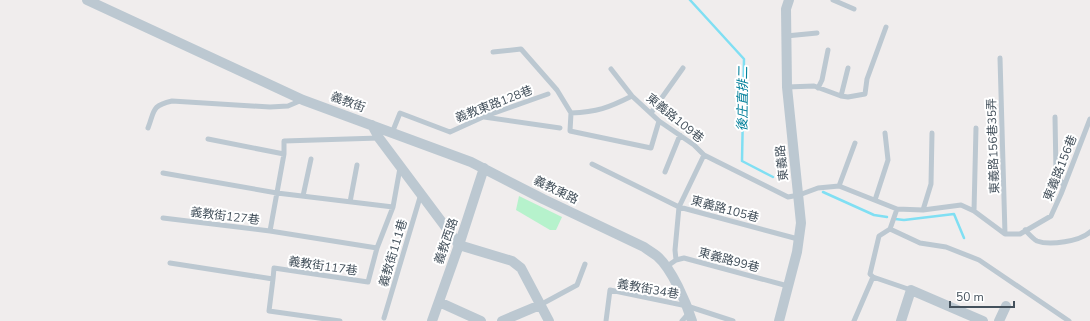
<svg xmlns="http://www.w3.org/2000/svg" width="1090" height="321" font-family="'Nunito Sans','Noto Sans TC',sans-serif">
<rect width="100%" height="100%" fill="#f0eded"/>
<path fill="#b6f2cc" d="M519,196L562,217L556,230H550L516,210Z"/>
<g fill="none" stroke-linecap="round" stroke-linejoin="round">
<path stroke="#80dff3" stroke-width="2.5" d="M690,0L744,59L742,161L773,177
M823,192L874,215L887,217
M895,219L904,220L954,214L964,238"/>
<path stroke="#bcc8d1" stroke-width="5" d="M833,0L854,9
M786,36L817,33
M493,52L521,49L557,90L571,113C597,112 608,108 632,96L659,121L694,145L704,155L788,197L799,195L818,188L839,186L897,209L923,210L961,205L974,211L1005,234H1020L1051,216L1061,194L1090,119
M1000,58L1005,234
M611,69L632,96
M787,87L814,86L841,96L848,97L865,94L867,79L886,27
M818,88L822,80L828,50
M841,96L848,68
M571,113L570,131L651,148L659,121
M651,113L683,68
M484,117L560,128
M1055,117L1056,173L1064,186
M148,128C155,110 151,106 172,101L270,107L288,106L302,100
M392,133L400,113L450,132L483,117L548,94
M208,139L284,154
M704,155L679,207L798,239
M592,164L679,207L675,250L676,260
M665,172L680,135
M163,173L277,193L393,207
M839,186L855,143
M303,196L311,159
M875,200L888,160L885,133
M350,202L357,165
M923,210L931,184L932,133
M974,211L976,128
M163,218L270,231L284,154V141L379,138
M890,229L920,243L946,247L979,260L1069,321
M1025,230C1029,234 1033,239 1037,241C1050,246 1080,241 1090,232
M270,231L377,248L393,207L400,168
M170,263L273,279L274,268L368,282L377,248
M666,267L676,260L684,258L788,286
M873,277L911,290
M273,279L269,311L340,321
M540,305L577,285L585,264
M384,318L421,194
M606,321L610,290L687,306L733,321
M682,321L689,313
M854,321L873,277L870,274L879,236L890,229L897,209"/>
<path stroke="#bcc8d1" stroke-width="10" d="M87,0L303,100L471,162L543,199L644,247C648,250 653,253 657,256C672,269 686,302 692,321
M372,125L379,138L459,245L512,261L521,268L549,321
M439,302L481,321
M432,321L459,245L484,168
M502,321L540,305
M779,321L797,252L801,223L787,87L786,9L789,0
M901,321L911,290L983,321
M999,321L1006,306"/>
</g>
<g text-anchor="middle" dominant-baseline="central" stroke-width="4" stroke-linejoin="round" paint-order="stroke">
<g font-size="12" fill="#44515c" stroke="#fff">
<text transform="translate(348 102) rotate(20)">義教街</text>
<text transform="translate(494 104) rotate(-21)">義教東路128巷</text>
<text transform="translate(675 118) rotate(39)">東義路109巷</text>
<text transform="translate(993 146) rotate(-92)">東義路156巷35弄</text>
<text transform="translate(782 163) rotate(-96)">東義路</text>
<text transform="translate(1060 168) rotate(-68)">東義路156巷</text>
<text transform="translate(556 190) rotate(26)">義教東路</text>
<text transform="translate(725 209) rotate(15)">東義路105巷</text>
<text transform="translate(225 216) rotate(7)">義教街127巷</text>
<text transform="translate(446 241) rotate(-71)">義教西路</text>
<text transform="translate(393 253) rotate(-73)">義教街111巷</text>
<text transform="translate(729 260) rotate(15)">東義路99巷</text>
<text transform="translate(323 266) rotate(8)">義教街117巷</text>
<text transform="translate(648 289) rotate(10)">義教街34巷</text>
</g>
<g font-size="13" font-style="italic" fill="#03809b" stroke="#fff">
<text transform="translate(743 99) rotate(-89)">後庄直排二</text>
</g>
</g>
<path d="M950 301v6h64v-6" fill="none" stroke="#44515c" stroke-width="2"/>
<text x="956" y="301" font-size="12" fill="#44515c" stroke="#ffffff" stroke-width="3" paint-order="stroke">50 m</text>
</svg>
